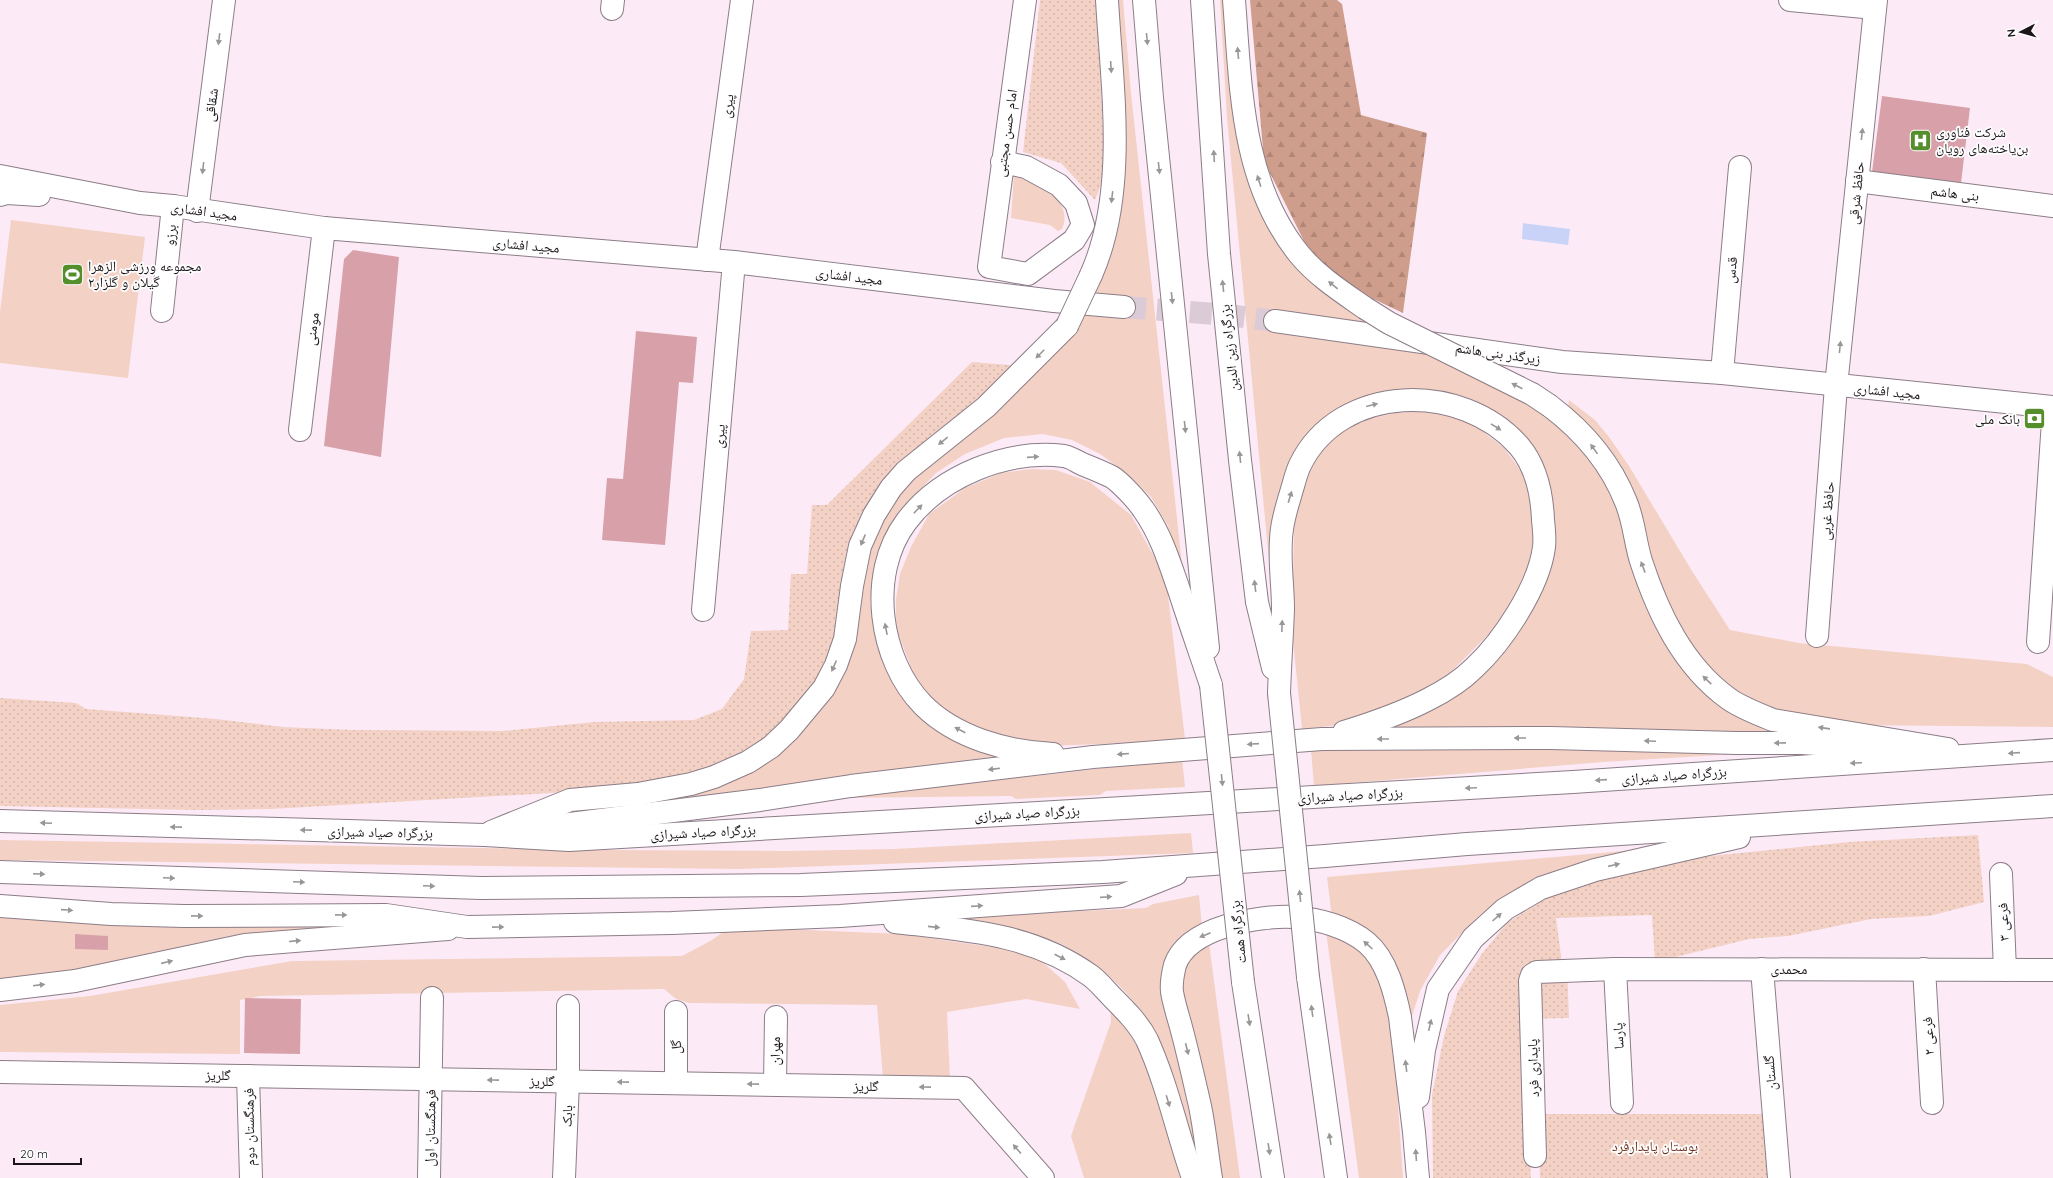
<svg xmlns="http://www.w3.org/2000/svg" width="2053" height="1178" viewBox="0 0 2053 1178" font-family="Quicksand,'Noto Naskh Arabic',sans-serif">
<defs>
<pattern id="forest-firs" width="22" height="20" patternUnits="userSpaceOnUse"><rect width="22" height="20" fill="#cf9d8b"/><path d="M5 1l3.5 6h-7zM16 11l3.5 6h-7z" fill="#b18677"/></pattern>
<pattern id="park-dots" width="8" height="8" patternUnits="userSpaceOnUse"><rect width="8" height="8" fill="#f4d1c5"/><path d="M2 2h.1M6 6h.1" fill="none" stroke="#d1b3a9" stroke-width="1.8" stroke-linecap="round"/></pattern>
</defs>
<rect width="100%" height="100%" fill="#fcebf7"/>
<g fill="#f4d1c5">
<polygon points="1113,0 1123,0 1131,93 1183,574 1168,526 1151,497 1126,473 1100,454 1072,440 1043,434 1004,438 965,454 936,473 913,497 898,517 876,568 870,603 879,642 900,691 1016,757 896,770 747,794 613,807 753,768 782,752 810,719 865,561 892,500 1095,288"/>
<polygon points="1220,0 1225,0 1282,246 1539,409 1582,445 1618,505 1686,665 1814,735 1376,729 1426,712 1537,591 1533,453 1419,391 1310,444 1273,603 1227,118"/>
<path d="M1014,174C1035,182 1075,199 1062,229L1058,231L1050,225L1011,218Z"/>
<polygon points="11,220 145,237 128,378 0,363 0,312"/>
<polygon points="1569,400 1595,420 1609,437 1629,466 1692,571 1730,630 1799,643 2027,664 2053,677 2053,727 1844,725 1766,708 1736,691 1706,663 1676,623 1661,587 1635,501 1568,406"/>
<polygon points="1420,411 1441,412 1474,425 1503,447 1523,473 1530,490 1534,538 1525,578 1500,623 1449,674 1427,689 1370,718 1331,726 1302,729 1292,631 1294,526 1303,469 1331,434 1372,418 1396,413"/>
<polygon points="1031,469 1056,470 1090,482 1131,515 1166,578 1185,739 1103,744 1043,746 1007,742 949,715 929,697 915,678 899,636 896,618 896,599 900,574 911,547 929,514 965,488 1001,473"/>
<polygon points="1535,747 1753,753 1603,762 1314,786 1311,750"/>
<polygon points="1182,758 1185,787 1106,791 1100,795 1016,799 1011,796 841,798 930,786 1055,774"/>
<polygon points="1191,833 1193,853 738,869 0,860 0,840 605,850 787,851 894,849"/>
<polygon points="1646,849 1505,897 1482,913 1440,955 1420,991 1411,1019 1395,981 1332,918 1327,877"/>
<path d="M1199,895L1202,927L1177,946L1178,1041L1202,1178C1179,1097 1170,1023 1099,968C1088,960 1074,950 1061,944C1020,928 975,924 931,918L1146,908L1153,904Z"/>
<polygon points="0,914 363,921 119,966 0,982"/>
<polygon points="784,929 902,934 1012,950 1038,958 1065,982 1080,1009 1026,999 947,1012 950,1081 883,1078 877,1005 689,1003 676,999 664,989 261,996 240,1000 240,1054 0,1052 0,1005 90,996 292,961 682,956 712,940 723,932"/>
<polygon points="1326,931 1353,943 1382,973 1397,1059 1398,1105 1403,1178 1359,1178"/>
<polygon points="1209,943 1240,1178 1217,1178 1180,1001 1183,968 1189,956"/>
<polygon points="1110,1005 1148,1057 1180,1178 1084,1178 1071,1136 1111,1022"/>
</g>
<polygon fill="url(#forest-firs)" points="1250,0 1337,0 1342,4 1361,115 1427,133 1403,313 1367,296 1312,257 1264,161"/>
<g fill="url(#park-dots)">
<polygon points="1040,0 1097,0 1105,175 1095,200 1061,163 1023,152"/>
<polygon points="972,362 1020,366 896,473 842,612 824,669 802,704 764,740 711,771 602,790 271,809 197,810 0,806 0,698 76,703 86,709 216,719 282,727 352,730 503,731 595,722 694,720 722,709 744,679 751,631 788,630 791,574 807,574 812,505 827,505"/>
<polygon points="1978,835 1984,902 1929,916 1871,919 1788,936 1749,939 1655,962 1652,915 1556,918 1562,963 1567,964 1569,1018 1521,1019 1521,1051 1531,1178 1433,1178 1432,1095 1444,1036 1458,991 1481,955 1507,923 1551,895 1589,878 1681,859 1849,842"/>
<polygon points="1538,1114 1771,1114 1773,1178 1540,1178"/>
</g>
<polygon fill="#c9d3f8" points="1523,223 1570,229 1568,245 1522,239"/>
<g fill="#d8a1aa">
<polygon points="1882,96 1970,108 1961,183 1872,172"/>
<polygon points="353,250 399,257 381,457 324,446 344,259"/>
<polygon points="636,331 697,337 693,383 679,382 665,545 602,540 607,478 623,479"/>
<polygon points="75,934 108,936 108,950 75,949"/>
<polygon points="245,998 301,999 300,1054 244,1053"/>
</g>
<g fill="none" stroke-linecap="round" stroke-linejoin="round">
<polyline stroke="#dacbd6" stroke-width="22" stroke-dasharray="22 11" stroke-linecap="butt" points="1124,307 1228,315 1275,321"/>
<defs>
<g id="minor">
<polyline points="1790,0 1875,8"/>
<polyline points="612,9 613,0"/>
<polyline points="1002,162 1026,167 1059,185 1076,203 1083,225 1074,240 1028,274 989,267 1025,0"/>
<polyline points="1857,181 2053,206"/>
<polyline points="197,211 224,0"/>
<polyline points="707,260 742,0"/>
<polyline points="162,311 173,206"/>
<polyline points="1722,373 1740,167"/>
<polyline points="300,430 324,228"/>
<polyline points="703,610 734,262"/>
<polyline points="1817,636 1836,386 1876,0"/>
<polyline points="2038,642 2053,421"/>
<polyline points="2001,874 2005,970"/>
<polyline points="1615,969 1622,1103"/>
<polyline points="1762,969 1779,1178"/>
<polyline points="1924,969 1932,1103"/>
<polyline points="676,1012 676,1083"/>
<polyline points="0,1072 964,1088 1043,1178"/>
<polyline points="248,1076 251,1178"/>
<polyline points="775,1084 776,1017"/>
<polyline points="1535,1156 1530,981 1532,975 1537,972 1615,969 2053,970"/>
<polyline points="429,1178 432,998"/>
<polyline points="564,1178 568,1081 568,1006"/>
</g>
<g id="secondary">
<polyline points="0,176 140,203 173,206 324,228 734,262 1054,301 1124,307"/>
<polyline points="0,195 7,193 39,195"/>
<polyline points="1275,321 1562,362 1722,373 2053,407"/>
<polyline points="0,990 75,981 245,945 448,929"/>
</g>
<g id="trunk">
<polyline points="1144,0 1152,98 1208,648"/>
<polyline points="1202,0 1219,254 1240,460 1257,602 1273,668"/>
<path d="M1234,0C1241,88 1241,182 1299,254C1317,276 1342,292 1365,308"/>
<path d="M1091,275C1128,192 1112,88 1107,0"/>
<path d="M1550,406C1583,431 1611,464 1626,502C1634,521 1635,542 1641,561C1658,613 1683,666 1729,699C1742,708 1758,714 1773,720L1948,749"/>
<path d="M1279,693C1280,665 1282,636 1283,609C1283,582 1278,555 1282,529C1284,514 1289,500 1293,486C1295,479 1297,471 1300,465C1340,383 1462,381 1519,446C1536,466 1542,495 1543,520C1544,529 1545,539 1544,547C1539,587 1503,641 1474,668C1461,681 1443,692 1427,700C1400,714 1373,723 1344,732"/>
<path d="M1053,754C1008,752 956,738 923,705C879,660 867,574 906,522C940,476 1007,449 1064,456C1070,457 1076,461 1082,464C1092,468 1102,472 1112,477C1120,482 1137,500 1143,509C1161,534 1170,564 1180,593C1190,624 1201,655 1211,685"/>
<polyline points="0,821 485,835 569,840 1573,782 2053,750"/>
<polyline points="538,828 760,800 851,786 1093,757 1322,739 1551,738 1736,743 1802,743 1894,749"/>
<polyline points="491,832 570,800 638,794 691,784 714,777 748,762 771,747 789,730 824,688 836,665 845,639 852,586 860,546 874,515 891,488 906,471 986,407 1067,326"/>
<polyline points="0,872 481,888 801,885 1103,872 1325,856 1467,844 2053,806"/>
<polyline points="0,906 111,914 184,916 386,915 467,927 672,923 840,916 1121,896 1176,874"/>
<path d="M895,922C965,930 1032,933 1091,976C1099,982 1106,991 1113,998C1125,1010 1139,1024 1147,1040C1167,1084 1177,1132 1193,1178"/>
<polyline points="1308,977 1336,1178"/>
<polyline points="1243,982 1273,1178"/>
<polyline points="1418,1097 1424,1050 1438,989 1473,938 1505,909 1541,888 1595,870 1739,837"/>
<path d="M1211,1178C1207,1154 1205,1130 1200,1106C1194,1080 1188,1053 1181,1027C1178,1016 1174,1004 1172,992C1171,983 1173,973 1175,965C1188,927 1259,915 1294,917C1319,919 1348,927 1367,943C1387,960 1395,993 1400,1017L1414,1132L1418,1178"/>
</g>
</defs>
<use href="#minor" stroke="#8b7d87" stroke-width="24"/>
<use href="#secondary" stroke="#8b7d87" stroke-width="24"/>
<use href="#trunk" stroke="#8b7d87" stroke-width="24"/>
<use href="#minor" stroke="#fff" stroke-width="22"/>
<use href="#secondary" stroke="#fff" stroke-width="22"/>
<use href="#trunk" stroke="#fff" stroke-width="22"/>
<defs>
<g id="trunk-bridge">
<polyline points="1365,308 1389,323 1532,394 1550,406"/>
<polyline points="1067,326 1091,275"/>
<polyline points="1211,685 1243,982"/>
<polyline points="1279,693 1308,977"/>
</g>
</defs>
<use href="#trunk-bridge" stroke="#8b7d87" stroke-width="24" stroke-linecap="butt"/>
<use href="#trunk-bridge" stroke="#fff" stroke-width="22"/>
</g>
<defs><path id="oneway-solid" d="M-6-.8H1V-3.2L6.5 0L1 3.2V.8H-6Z"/></defs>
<g fill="#999698">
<use href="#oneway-solid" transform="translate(219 39) rotate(97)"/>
<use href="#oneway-solid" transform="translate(1147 39) rotate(85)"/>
<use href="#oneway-solid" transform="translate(1238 53) rotate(-95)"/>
<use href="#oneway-solid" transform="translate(1111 67) rotate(86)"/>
<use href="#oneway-solid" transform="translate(1862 134) rotate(-84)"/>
<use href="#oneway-solid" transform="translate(1214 156) rotate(-93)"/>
<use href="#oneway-solid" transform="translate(203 168) rotate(97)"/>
<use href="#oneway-solid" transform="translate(1159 168) rotate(84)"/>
<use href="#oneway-solid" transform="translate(1259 181) rotate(-108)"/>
<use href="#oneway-solid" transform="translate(1112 197) rotate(97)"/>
<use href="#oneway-solid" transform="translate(1333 285) rotate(-141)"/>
<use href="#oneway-solid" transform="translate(1223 286) rotate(-96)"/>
<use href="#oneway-solid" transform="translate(1172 298) rotate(84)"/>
<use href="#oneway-solid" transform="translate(1840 347) rotate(-84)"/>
<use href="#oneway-solid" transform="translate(1040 354) rotate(135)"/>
<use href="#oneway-solid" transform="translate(1517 386) rotate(-153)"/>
<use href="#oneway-solid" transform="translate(1372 405) rotate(-14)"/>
<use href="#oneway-solid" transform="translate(1185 427) rotate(84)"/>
<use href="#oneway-solid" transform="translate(1496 427) rotate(32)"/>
<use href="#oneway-solid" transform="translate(943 441) rotate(141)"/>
<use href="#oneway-solid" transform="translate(1594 449) rotate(-126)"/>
<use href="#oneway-solid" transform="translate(1033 457) rotate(-4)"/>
<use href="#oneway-solid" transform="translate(1240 457) rotate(-96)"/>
<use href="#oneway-solid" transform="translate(1290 497) rotate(-73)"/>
<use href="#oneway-solid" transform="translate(918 509) rotate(-46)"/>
<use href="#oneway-solid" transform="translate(863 540) rotate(113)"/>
<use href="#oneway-solid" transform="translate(1643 567) rotate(-110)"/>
<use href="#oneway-solid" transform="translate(1255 586) rotate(-97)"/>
<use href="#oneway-solid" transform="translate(1282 626) rotate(-88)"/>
<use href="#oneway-solid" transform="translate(886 629) rotate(-101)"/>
<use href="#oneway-solid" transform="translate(834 666) rotate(114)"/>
<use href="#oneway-solid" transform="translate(1707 680) rotate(-136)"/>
<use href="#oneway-solid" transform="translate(1824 728) rotate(-172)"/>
<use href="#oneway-solid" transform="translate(960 730) rotate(-153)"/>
<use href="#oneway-solid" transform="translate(1520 738) rotate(180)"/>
<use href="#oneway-solid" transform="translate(1383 739) rotate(180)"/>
<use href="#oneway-solid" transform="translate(1650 741) rotate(-178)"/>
<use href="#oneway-solid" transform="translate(1780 743) rotate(179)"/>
<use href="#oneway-solid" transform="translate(1253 744) rotate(176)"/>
<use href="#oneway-solid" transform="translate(2014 753) rotate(176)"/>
<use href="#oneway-solid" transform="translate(1123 754) rotate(175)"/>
<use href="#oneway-solid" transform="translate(1856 763) rotate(177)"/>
<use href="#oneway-solid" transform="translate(994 769) rotate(173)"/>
<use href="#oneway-solid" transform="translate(1222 780) rotate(84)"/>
<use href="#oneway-solid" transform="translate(1601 780) rotate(176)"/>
<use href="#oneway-solid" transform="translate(1471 788) rotate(177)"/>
<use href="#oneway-solid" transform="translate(46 823) rotate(-178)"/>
<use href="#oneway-solid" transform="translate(176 827) rotate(-179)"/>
<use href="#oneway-solid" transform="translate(306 830) rotate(-179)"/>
<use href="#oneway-solid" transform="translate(1614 865) rotate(-13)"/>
<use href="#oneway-solid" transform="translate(39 874) rotate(2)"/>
<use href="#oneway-solid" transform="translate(169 878) rotate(2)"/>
<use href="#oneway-solid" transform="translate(299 882) rotate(2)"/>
<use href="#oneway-solid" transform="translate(429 886) rotate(2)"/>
<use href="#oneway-solid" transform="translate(1300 896) rotate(-96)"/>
<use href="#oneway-solid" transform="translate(1106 897) rotate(-4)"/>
<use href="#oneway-solid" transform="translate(977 906) rotate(-4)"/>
<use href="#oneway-solid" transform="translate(67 910) rotate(4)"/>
<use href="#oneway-solid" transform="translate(341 915) rotate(1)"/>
<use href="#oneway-solid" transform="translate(197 916) rotate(1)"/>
<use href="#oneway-solid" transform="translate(1497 917) rotate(-42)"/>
<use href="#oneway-solid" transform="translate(498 927) rotate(-1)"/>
<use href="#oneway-solid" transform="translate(934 927) rotate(6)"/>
<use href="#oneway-solid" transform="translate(1205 935) rotate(157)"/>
<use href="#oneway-solid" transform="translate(295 941) rotate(-5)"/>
<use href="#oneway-solid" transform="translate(1368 945) rotate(-138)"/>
<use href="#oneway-solid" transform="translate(1060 957) rotate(27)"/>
<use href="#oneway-solid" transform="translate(167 962) rotate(-13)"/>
<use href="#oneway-solid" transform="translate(39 985) rotate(-7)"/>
<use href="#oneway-solid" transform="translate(1312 1011) rotate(-98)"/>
<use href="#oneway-solid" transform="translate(1249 1020) rotate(81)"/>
<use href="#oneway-solid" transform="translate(1430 1025) rotate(-77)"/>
<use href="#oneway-solid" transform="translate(1187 1049) rotate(76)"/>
<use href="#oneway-solid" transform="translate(1406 1066) rotate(-97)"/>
<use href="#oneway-solid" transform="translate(493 1080) rotate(-179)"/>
<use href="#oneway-solid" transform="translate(623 1082) rotate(-179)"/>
<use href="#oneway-solid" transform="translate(753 1084) rotate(-179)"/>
<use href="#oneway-solid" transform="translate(925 1087) rotate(-179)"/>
<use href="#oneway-solid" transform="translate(1168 1101) rotate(73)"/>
<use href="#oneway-solid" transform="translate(1330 1139) rotate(-99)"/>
<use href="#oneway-solid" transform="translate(1017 1149) rotate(-131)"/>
<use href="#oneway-solid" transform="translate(1269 1149) rotate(81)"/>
<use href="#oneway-solid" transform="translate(1416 1155) rotate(-94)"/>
</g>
<defs>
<symbol id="hospital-square" viewBox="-11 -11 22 22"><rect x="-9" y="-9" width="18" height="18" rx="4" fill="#558f2c" stroke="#fefefe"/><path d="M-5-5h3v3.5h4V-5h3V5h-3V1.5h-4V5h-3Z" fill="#fff"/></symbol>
<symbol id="stadium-square" viewBox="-11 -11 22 22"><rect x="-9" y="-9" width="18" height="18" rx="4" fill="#558f2c" stroke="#fefefe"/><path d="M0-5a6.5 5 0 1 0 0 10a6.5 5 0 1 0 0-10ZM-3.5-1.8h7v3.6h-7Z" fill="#fff"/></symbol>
<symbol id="bank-square" viewBox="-11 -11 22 22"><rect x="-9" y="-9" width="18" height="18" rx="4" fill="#558f2c" stroke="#fefefe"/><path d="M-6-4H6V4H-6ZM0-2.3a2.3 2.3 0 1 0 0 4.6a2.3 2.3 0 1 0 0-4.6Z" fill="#fff"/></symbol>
</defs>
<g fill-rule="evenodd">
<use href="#hospital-square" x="1908" y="128" width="25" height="25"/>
<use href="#stadium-square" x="60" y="262" width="25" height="25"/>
<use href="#bank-square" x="2022" y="406" width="25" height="25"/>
</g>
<g text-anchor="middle" stroke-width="3.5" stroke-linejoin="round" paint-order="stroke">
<g font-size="14" fill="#1c161a" stroke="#fefefe">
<text transform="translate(211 105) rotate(-83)" y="5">شقاقی</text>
<text transform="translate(727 106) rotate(-82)" y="5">پیری</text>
<text transform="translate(1006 133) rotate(-82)" y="5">امام حسن مجتبی</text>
<text transform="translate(1856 193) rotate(-84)" y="5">حافظ شرقی</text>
<text transform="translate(1955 193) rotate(7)" y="5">بنی هاشم</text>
<text transform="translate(204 211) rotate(8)" y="5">مجید افشاری</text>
<text transform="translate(170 235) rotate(-84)" y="5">برزو</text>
<text transform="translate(526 245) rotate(5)" y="5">مجید افشاری</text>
<text transform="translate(1731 270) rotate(-85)" y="5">قدس</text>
<text transform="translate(849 276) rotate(7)" y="5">مجید افشاری</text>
<text transform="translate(312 329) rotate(-83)" y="5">مومنی</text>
<text transform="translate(1229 348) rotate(-96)" y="5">بزرگراه زین الدین</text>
<text transform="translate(1498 353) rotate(8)" y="5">زیرگذر بنی هاشم</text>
<text transform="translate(1887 391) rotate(6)" y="5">مجید افشاری</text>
<text transform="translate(719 436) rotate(-85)" y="5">پیری</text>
<text transform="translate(1827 511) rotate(-86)" y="5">حافظ غربی</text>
<text transform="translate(1674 775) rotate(-4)" y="5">بزرگراه صیاد شیرازی</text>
<text transform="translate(1350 795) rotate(-3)" y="5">بزرگراه صیاد شیرازی</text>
<text transform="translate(1027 813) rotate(-3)" y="5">بزرگراه صیاد شیرازی</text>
<text transform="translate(380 832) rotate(1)" y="5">بزرگراه صیاد شیرازی</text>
<text transform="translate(703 832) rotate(-3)" y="5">بزرگراه صیاد شیرازی</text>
<text transform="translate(2003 922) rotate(-92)" y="5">فرعی ۳</text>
<text transform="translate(1238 932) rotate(-96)" y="5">بزرگراه همت</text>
<text x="1789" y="974">محمدی</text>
<text transform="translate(1618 1036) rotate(-93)" y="5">پارسا</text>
<text transform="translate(1928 1036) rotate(-93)" y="5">فرعی ۲</text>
<text transform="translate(676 1047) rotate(-90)" y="5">گل</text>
<text transform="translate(775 1051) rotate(-90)" y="5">مهران</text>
<text transform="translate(1533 1068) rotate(-92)" y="5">پایداری فرد</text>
<text transform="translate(1770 1073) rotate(-95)" y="5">گلستان</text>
<text transform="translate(218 1075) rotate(1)" y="5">گلریز</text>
<text transform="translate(542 1081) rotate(1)" y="5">گلریز</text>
<text transform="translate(866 1086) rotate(1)" y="5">گلریز</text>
<text transform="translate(567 1116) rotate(-88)" y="5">بابک</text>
<text transform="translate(249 1127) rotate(-91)" y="5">فرهنگستان دوم</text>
<text transform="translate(430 1128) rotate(-89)" y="5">فرهنگستان اول</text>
</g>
<g font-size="14" fill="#1c161a" stroke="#fefefe" text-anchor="start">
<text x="1936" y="137">شرکت فناوری<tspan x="1936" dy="16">بن‌یاخته‌های رویان</tspan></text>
<text x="88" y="271">مجموعه ورزشی الزهرا<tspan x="88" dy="16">گیلان و گلزار۲</tspan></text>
<text x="2020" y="424" text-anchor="end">بانک ملی</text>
</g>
<g font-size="14" fill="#70311b" stroke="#fefefe">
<text x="1655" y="1151">بوستان پایدارفرد</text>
</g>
</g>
<g transform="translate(2021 32) rotate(264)" stroke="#fefefe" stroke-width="3" paint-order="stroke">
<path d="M0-3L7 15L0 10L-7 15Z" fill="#1c161a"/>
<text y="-6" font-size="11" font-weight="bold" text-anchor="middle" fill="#1c161a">N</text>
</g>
<path d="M14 1158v6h67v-6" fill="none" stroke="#1c161a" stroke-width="2"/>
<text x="20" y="1158" font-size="12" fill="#1c161a" stroke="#fefefe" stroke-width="3" paint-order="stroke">20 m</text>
</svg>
